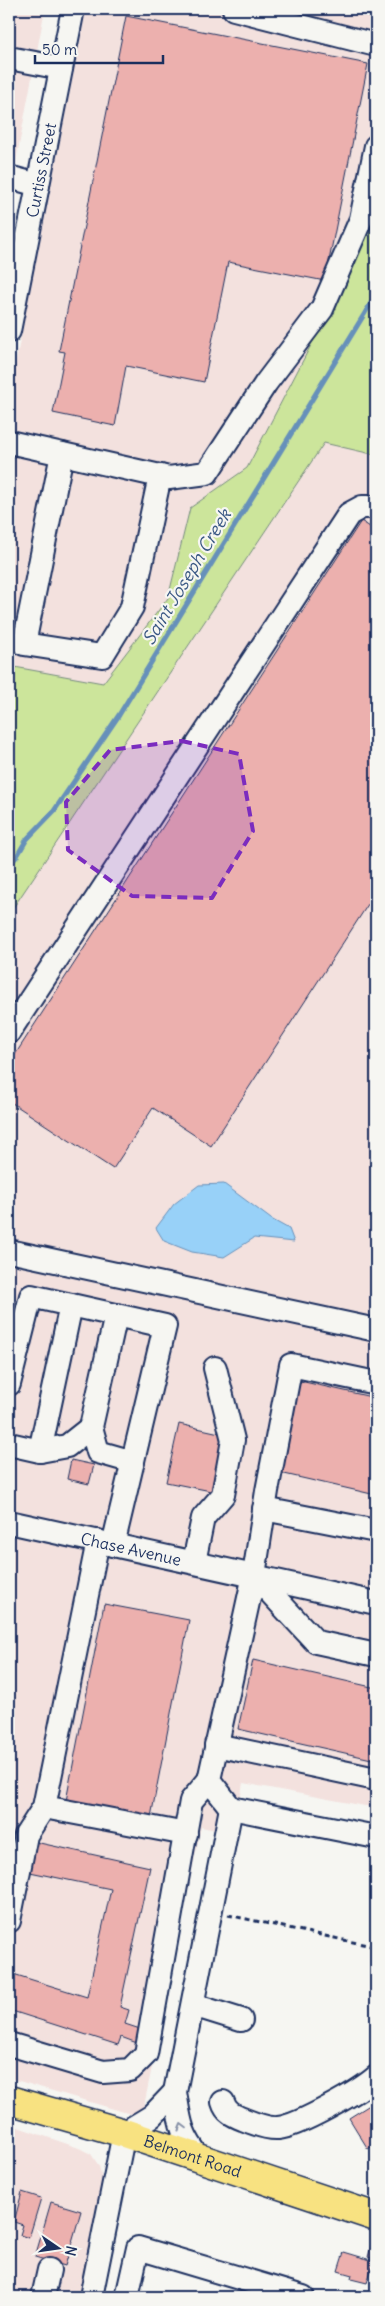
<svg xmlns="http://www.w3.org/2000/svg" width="385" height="2306" viewBox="0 0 385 2306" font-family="Delius,sans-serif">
<rect width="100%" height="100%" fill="#f6f6f2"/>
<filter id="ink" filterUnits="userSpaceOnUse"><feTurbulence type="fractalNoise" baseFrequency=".02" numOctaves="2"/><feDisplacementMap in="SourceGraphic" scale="10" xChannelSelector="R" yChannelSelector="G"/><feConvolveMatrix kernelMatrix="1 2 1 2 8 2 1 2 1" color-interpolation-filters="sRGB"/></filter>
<g filter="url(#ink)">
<g fill="#f3e1de">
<polygon points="9,9 45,9 9,198"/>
<polygon points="86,9 376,9 376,212 325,318 247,468 190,508 168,598 103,683 9,666 9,396"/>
<polygon points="324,443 376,455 376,1808 243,1783 240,1800 216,1830 201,1827 144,2106 140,2112 134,2115 9,2078 9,914"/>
<polygon points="9,2124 79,2148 91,2154 99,2166 102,2178 99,2202 79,2297 9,2297"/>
</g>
<polygon fill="#cce59b" stroke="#748a7c" points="376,212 376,455 324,443 9,914 9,666 103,683 168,598 190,508 247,468 325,318"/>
<polygon fill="#98d1f8" stroke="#6690ba" points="224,1184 271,1219 289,1229 294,1242 254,1238 224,1257 192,1252 164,1241 156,1228 174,1204 199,1185"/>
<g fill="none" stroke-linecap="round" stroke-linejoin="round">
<polyline stroke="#6690ba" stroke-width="5" points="9,865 17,856 27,839 54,811 119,715 376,295"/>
</g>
<g fill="#ecb0ae" stroke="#1b2f5e">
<polygon points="126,16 368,64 325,281 228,262 204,382 126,366 115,426 53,413 65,352 59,351"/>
<polygon points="361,521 376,531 376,892 211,1146 153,1108 113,1169 9,1101 9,1064"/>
<polygon points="300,1381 376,1398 376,1495 280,1473"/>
<polygon points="179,1424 224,1434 211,1491 166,1482"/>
<polygon points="71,1460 94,1465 89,1484 67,1479"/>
<polygon points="104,1604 189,1620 151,1817 66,1801"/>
<polygon points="253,1660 376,1688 376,1760 238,1729"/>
<polygon points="35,1842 150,1867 120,2007 129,2010 125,2024 149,2032 145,2046 121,2037 118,2045 9,2010 10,1973 87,1997 111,1889 30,1872"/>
<polygon points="376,2101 376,2144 368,2149 349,2118"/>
<polygon points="22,2192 41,2198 29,2238 20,2235 23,2225 14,2222"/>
<polygon points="51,2202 81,2211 65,2266 35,2257"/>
<polygon points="372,2243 376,2244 376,2260 368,2257"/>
<polygon points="344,2252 374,2261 367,2283 351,2279 352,2275 338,2271"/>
</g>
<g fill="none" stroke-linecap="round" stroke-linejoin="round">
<defs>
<g id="minor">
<polyline points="234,9 376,45"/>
<polyline points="9,58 61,68"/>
<polyline points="9,177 38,185"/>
<path id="s1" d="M9,331L73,9"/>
<polyline points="9,442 169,478 207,473 266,383 322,309 361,219 376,146"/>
<polyline points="62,454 24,644 102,656 132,607 160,476"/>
<polyline points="9,1032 349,514 362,507 376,507"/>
<polyline points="9,1251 376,1330"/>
<polyline points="116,1315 91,1427 98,1452 133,1462"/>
<polyline points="376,1383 291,1365 267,1491 254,1575 209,1780 231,1808 376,1837"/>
<polyline points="9,1384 31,1296 165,1326 113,1545"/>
<polyline points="9,1444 40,1451 71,1305"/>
<polyline points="40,1451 67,1446 91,1427"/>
<polyline points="264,1509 376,1531"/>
<path id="s2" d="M9,1522L376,1603"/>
<polyline points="194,1562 203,1518 223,1495 233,1440 215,1368"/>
<polyline points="254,1575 316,1642 376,1655"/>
<polyline points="216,1745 376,1779"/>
<polyline points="44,1807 186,1834"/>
<polyline points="9,1921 26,1835 44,1807 98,1541"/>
<polyline points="193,2005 241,2020"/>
<polyline points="9,2044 103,2072 130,2070 146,2054 191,1801 209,1780"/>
<path d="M223,2102C226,2113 235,2116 245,2120C255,2124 268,2129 278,2128C299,2126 360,2091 376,2077"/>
<path d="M200,2158C180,2134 180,2121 175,2092L231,1808"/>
<polyline points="43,2297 49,2270"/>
<polyline points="91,2297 124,2133 152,2116 175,2092"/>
<polyline points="127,2297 138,2248 303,2297"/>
</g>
<g id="major">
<path id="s3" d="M9,2100L124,2133L376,2217"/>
</g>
</defs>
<use href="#minor" stroke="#1b2f5e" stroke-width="26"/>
<use href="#major" stroke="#1b2f5e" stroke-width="31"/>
<g stroke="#1b2f5e" stroke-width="3" stroke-dasharray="5 4" stroke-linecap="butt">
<polyline points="228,1915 376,1947"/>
<polyline points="375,2297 376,2295"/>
</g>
<use href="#minor" stroke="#f6f6f2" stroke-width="22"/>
<use href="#major" stroke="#f8e281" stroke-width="28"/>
</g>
<defs><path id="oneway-chevron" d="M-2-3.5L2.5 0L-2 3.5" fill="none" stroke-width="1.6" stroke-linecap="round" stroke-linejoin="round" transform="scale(1.25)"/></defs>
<use stroke="#8892a8" href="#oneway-chevron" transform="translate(182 2127) rotate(-105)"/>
</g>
<path fill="#7b2cbf" fill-opacity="0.2" stroke="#7b2cbf" stroke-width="4" stroke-dasharray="10 6" stroke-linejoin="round" d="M182,741L239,754L253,831L212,898L132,896L68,850L66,802L110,750Z"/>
<g text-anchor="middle" stroke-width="4.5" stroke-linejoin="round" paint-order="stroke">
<g font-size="16" fill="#1b2f5e" stroke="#f6f6f2">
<text dy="6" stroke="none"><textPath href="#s1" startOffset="164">Curtiss Street</textPath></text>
<text dy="6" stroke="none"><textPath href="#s2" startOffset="125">Chase Avenue</textPath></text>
<text dy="6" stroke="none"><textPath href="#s3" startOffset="192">Belmont Road</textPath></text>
</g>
<g font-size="18" font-style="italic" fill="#3a5884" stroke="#f6f6f2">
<text transform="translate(187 577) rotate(-59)" y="6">Saint Joseph Creek</text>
</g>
</g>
<rect width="385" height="2306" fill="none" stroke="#f6f6f2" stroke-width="30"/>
<rect x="15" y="15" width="355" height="2276" fill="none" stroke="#1b2f5e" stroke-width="2" filter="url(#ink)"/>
<g transform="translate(58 2248) rotate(103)" stroke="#f6f6f2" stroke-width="4" paint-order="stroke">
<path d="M0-4L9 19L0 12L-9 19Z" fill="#1b2f5e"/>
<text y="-8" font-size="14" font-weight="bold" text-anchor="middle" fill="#1b2f5e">N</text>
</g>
<path d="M35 55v8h128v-8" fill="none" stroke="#1b2f5e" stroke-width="2.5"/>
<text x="42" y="55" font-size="15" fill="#1b2f5e" stroke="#f6f6f2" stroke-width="4" paint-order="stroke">50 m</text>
</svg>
